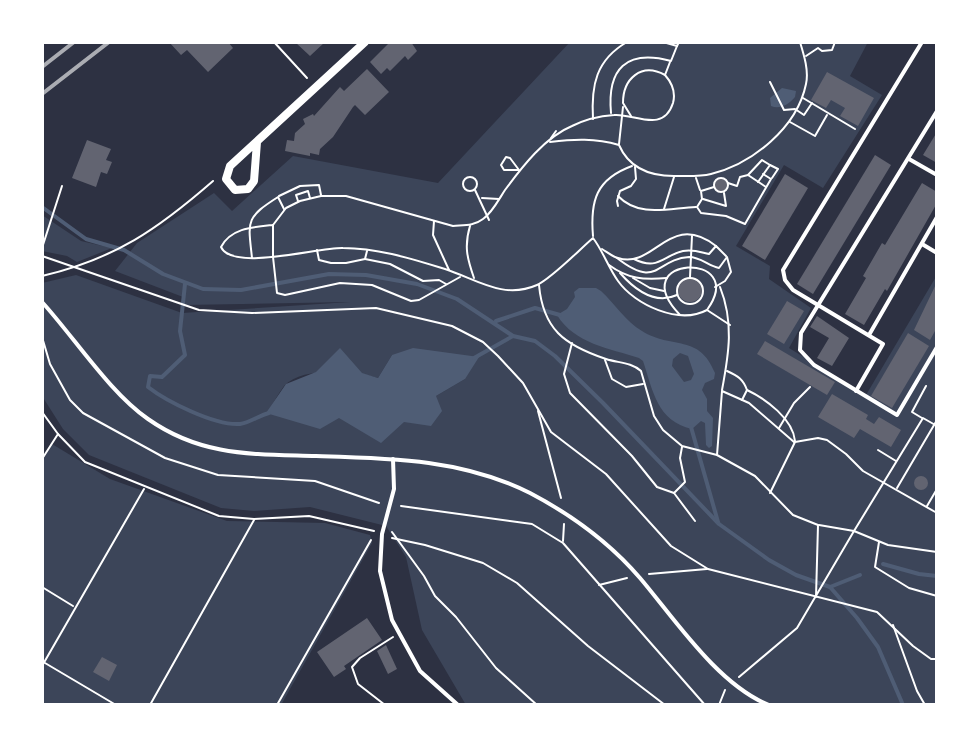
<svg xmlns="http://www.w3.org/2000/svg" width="979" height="747" viewBox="0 0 979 747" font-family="'Alegreya Sans',sans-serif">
<rect width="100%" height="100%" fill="#2d3142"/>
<g fill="#3c4559" fill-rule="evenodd">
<path d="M570,42H868L850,76L882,95L823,188L784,165L736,246L770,266L769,279L811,308L789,348L866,395L937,275V705H466L422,630L406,557L386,526L310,507L254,511L221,508L89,455L63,429L42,396V283L76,275L182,313L350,302L184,305L183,297L115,271L137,243L214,193L232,211L293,156L438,183ZM392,355L465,379L436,396L404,422L267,413C272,405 278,394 284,386C303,366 354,371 378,378Z"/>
<polygon points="42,215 81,241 112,248 77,262 67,256 42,251"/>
<polygon points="52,444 110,479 227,521 325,523 370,535 372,543 281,705 42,705 42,462"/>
</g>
<g fill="#4f5d75" fill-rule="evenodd">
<path d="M782,88L796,91L795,97C789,104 780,110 771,106L770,98Z"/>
<path d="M579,288H596L601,291C615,304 626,322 642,331C672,350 699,333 715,373L714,379L705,383L702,390L707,399V411L713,418L712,446L709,448L706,445L705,423L701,421L692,429C657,421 653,391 643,361L639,358C609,348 575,344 557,315L567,309L575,297L574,292ZM680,353L688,356L694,374L691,380L684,382L672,366L673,359Z"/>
<polygon points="340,348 362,373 378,378 392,355 413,348 479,357 465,379 436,396 442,411 431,426 404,422 381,443 339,418 320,429 266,413 286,384 316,372"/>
</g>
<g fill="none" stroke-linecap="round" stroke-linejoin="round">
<g stroke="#4f5d75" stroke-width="4">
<polyline points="42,207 86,239 124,250 163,274 203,289 241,290 329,274 366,275 417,284 457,299 513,336 535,341 555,356 603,403 719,524 769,560 796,575 830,587 857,618 878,647 903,705"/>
<path d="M185,284L180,331L185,355L162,377L150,376L148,387C166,401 215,426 240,424C249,423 260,415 269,413"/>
<polyline points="496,321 535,308 560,315"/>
<polyline points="474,358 513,336"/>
<polyline points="691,427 718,522"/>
<polyline points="883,564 919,574 937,576"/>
<polyline points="830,587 860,575"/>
</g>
</g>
<g fill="#626471">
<polygon points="169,42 228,42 233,48 208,72 187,50 181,55"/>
<polygon points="295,42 325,42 310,56"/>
<polygon points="390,42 411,42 417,51 408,60 405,56 390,71 387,68 381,74 370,62"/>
<polygon points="367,69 389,92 365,115 355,105 353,107 333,137 320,149 319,155 310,153 310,156 285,151 287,140 294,141 295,133 305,124 303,119 313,114 314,116 340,87 344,91"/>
<polygon points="827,72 874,98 858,126 840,116 845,108 831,100 826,108 811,100"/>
<polygon points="937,132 937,163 923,155"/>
<polygon points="87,140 111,149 106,160 112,162 107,174 101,172 96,187 72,178"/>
<polygon points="875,155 891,165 813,294 797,284"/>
<polygon points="785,174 808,188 765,260 742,246"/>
<circle cx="721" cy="185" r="6"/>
<polygon points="922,183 937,192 937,203 887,291 885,289 864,325 845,314 866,278 863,276 882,243 885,245"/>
<circle cx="690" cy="290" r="12"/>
<polygon points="937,282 937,332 935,331 930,340 914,330"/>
<polygon points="787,301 804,311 784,344 767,334"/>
<polygon points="817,316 849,338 832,366 817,358 829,338 810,327"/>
<polygon points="908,333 929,346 892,408 871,396"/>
<polygon points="765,341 835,382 827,395 757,354"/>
<polygon points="832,394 868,415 866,419 874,424 879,417 901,430 891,447 860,429 854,438 818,417"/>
<circle cx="921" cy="483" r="7"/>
<polygon points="367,618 382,640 344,666 346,669 334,677 317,652"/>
<polygon points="386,645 397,669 388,674 377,651"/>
<polygon points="102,657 117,665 109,681 93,672"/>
</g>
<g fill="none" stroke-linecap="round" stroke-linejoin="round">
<g stroke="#fff" stroke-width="2">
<polyline points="274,42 307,78"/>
<polyline points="663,42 677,46 679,42"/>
<polyline points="806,56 818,48 822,51 832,50 835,42"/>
<polyline points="770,82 784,110 795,109 804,115 812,103"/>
<polyline points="803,98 855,129"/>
<path d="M611,113C607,69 626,49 671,61L677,46"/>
<path d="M631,116L623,103C623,79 641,62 665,75L670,62"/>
<path d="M593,119C591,85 596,60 627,42"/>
<polyline points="790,122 815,136 827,115"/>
<polyline points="551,138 556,131"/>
<path d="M550,142C574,139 595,138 619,145C629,168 650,176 674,176C687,176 699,177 711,174C752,164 797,128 806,84C809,71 804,55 800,42"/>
<polyline points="619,144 623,107"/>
<polygon points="506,157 510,158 519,170 504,170 501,165"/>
<polyline points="748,175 766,187"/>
<circle cx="470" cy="184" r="7"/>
<circle cx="721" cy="185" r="7"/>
<polyline points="696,178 700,190"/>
<polyline points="758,182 770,165 778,169 772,178"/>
<polyline points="728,183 737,186 740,177 748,175 762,160 770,165"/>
<polyline points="714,187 701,191 702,199 697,207 701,213 726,216 745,224 771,179 763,174"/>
<polyline points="475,190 489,220"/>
<polyline points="279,196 300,186 319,185 321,195"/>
<path d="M618,196C639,218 669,208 696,207"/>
<polyline points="482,198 499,199"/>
<polyline points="703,199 726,206 724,193"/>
<polyline points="298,201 296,195 308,191 310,198"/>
<polyline points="618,206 617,201 620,191 631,186 636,179 635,167"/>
<polyline points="664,209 674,177"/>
<polyline points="434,221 433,235 449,270"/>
<path d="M273,225C253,227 231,228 221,247C232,272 319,247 343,248C378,248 412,259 445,269C476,279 503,300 537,285C552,278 579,250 593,238C603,251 608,267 618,281C635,305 679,325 707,310L730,325"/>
<path d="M470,226C464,246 467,258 474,278"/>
<path d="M593,236C590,201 596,179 632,166"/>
<polyline points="42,248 62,186"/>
<path d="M602,249C607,252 613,257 618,258C654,270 669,210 716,246"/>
<polyline points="317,250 319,260 331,263 346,263 365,259 367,251"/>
<polyline points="42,256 199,310 252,313 376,308 452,326 483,342 498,356 523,383 551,432 606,474 671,546 708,569 877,612 913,646 931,659 937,659"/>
<path d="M252,258C248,221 245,218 278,197L284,209"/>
<path d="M617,258C658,290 656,259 689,257C701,257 708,266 719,268L727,257L731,272L725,281L715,287"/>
<polyline points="365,259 390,264 423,281 439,280 446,284"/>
<path d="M634,259C658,271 662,256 683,251C693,249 700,252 709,254L716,246L726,256"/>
<path d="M609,265C628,279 643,280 667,278"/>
<path d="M620,273C635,290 655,305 677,295"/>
<path d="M42,276C115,259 158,229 213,181"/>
<path d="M460,277L419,300L411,301L372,285L340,283L285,295L277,293L273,257V225L286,208L300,201L321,196H346L453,226C464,225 474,226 483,219C492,213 499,199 505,190C522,167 545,137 572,126C584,120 600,116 614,115C634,113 663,134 673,103C676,92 672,83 665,75"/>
<polyline points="690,277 692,236"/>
<circle cx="690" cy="291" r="13"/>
<polyline points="633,278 650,288 664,291"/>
<path d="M539,285C543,329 564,345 606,359C618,363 631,362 641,371L654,416L663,430L682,446L717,455L755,476L793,515L818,525L816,597"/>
<path d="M720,287C734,322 729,353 722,390"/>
<path d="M680,315C622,255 750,250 707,310"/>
<polyline points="42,337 50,364 70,400 83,413 165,458 218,475 315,481 379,503"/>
<polyline points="572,343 564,374 570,393 632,456 657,487 674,493"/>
<polyline points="605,360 612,379 626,387 643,384"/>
<path d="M727,371C738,376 743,379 747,390L742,400"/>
<path d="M747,390C766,399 793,419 795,441"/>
<polyline points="538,411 561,498"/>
<polyline points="42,412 58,434 85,462 219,516 254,519 309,516 374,531"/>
<polyline points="922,418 912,412 926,386"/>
<polyline points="779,428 794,403 810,387"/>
<polyline points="682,447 680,458 685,482 674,493 695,521"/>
<polyline points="878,450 896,461"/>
<polyline points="717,455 722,391 749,403 794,442"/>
<polyline points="42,459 58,434"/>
<polyline points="897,488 937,420"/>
<polyline points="770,493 795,442 818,438 827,440 846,454 863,471 937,513"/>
<polyline points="401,506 532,524 563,543 705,705"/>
<polyline points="927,506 937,489"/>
<polyline points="819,525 854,531 923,418 937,426"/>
<polyline points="392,532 424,576 435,596 456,617 496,668 537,705"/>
<polyline points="392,538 425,545 483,563 517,583 588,646 665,705"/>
<polyline points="563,541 564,524"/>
<polyline points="879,542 875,567 909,588 937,596"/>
<polyline points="649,574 707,569"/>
<polyline points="599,585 627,578"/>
<polyline points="42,587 73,606"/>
<polyline points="893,625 917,691 925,705"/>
<polyline points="45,663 116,705"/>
<polyline points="42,666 144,489"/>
<polyline points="739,677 797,628 854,531 888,545 937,552"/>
<polyline points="150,705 254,520"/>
<polyline points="277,705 371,540"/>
<polyline points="385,705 358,684 352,667 360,658 393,637"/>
<polyline points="719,705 725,690"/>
</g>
<g stroke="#fff" stroke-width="4">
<polyline points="937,111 801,333 800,350 814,365 897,415 937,347"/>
<polyline points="909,159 937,175"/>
<polyline points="922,244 937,253"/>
<path d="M42,302C74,337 110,393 148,419C202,457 254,454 316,456C390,458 463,459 530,493C572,515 609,542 640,578C674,618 718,685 769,705"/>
<polyline points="869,335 937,217"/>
<polyline points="856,391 883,344 793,290 785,280 783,270 922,42"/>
<polyline points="393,459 394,489 382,534 380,571 392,620 420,671 458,705"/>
</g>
<polyline stroke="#fff" stroke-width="8" points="257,142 254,181 248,189 235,190 226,179 230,166 365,42"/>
<g stroke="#abadb3" stroke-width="4">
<polyline points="42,67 74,42"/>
<polyline points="42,94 109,42"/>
</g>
</g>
<rect width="979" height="747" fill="none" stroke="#ffffff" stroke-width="88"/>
</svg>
